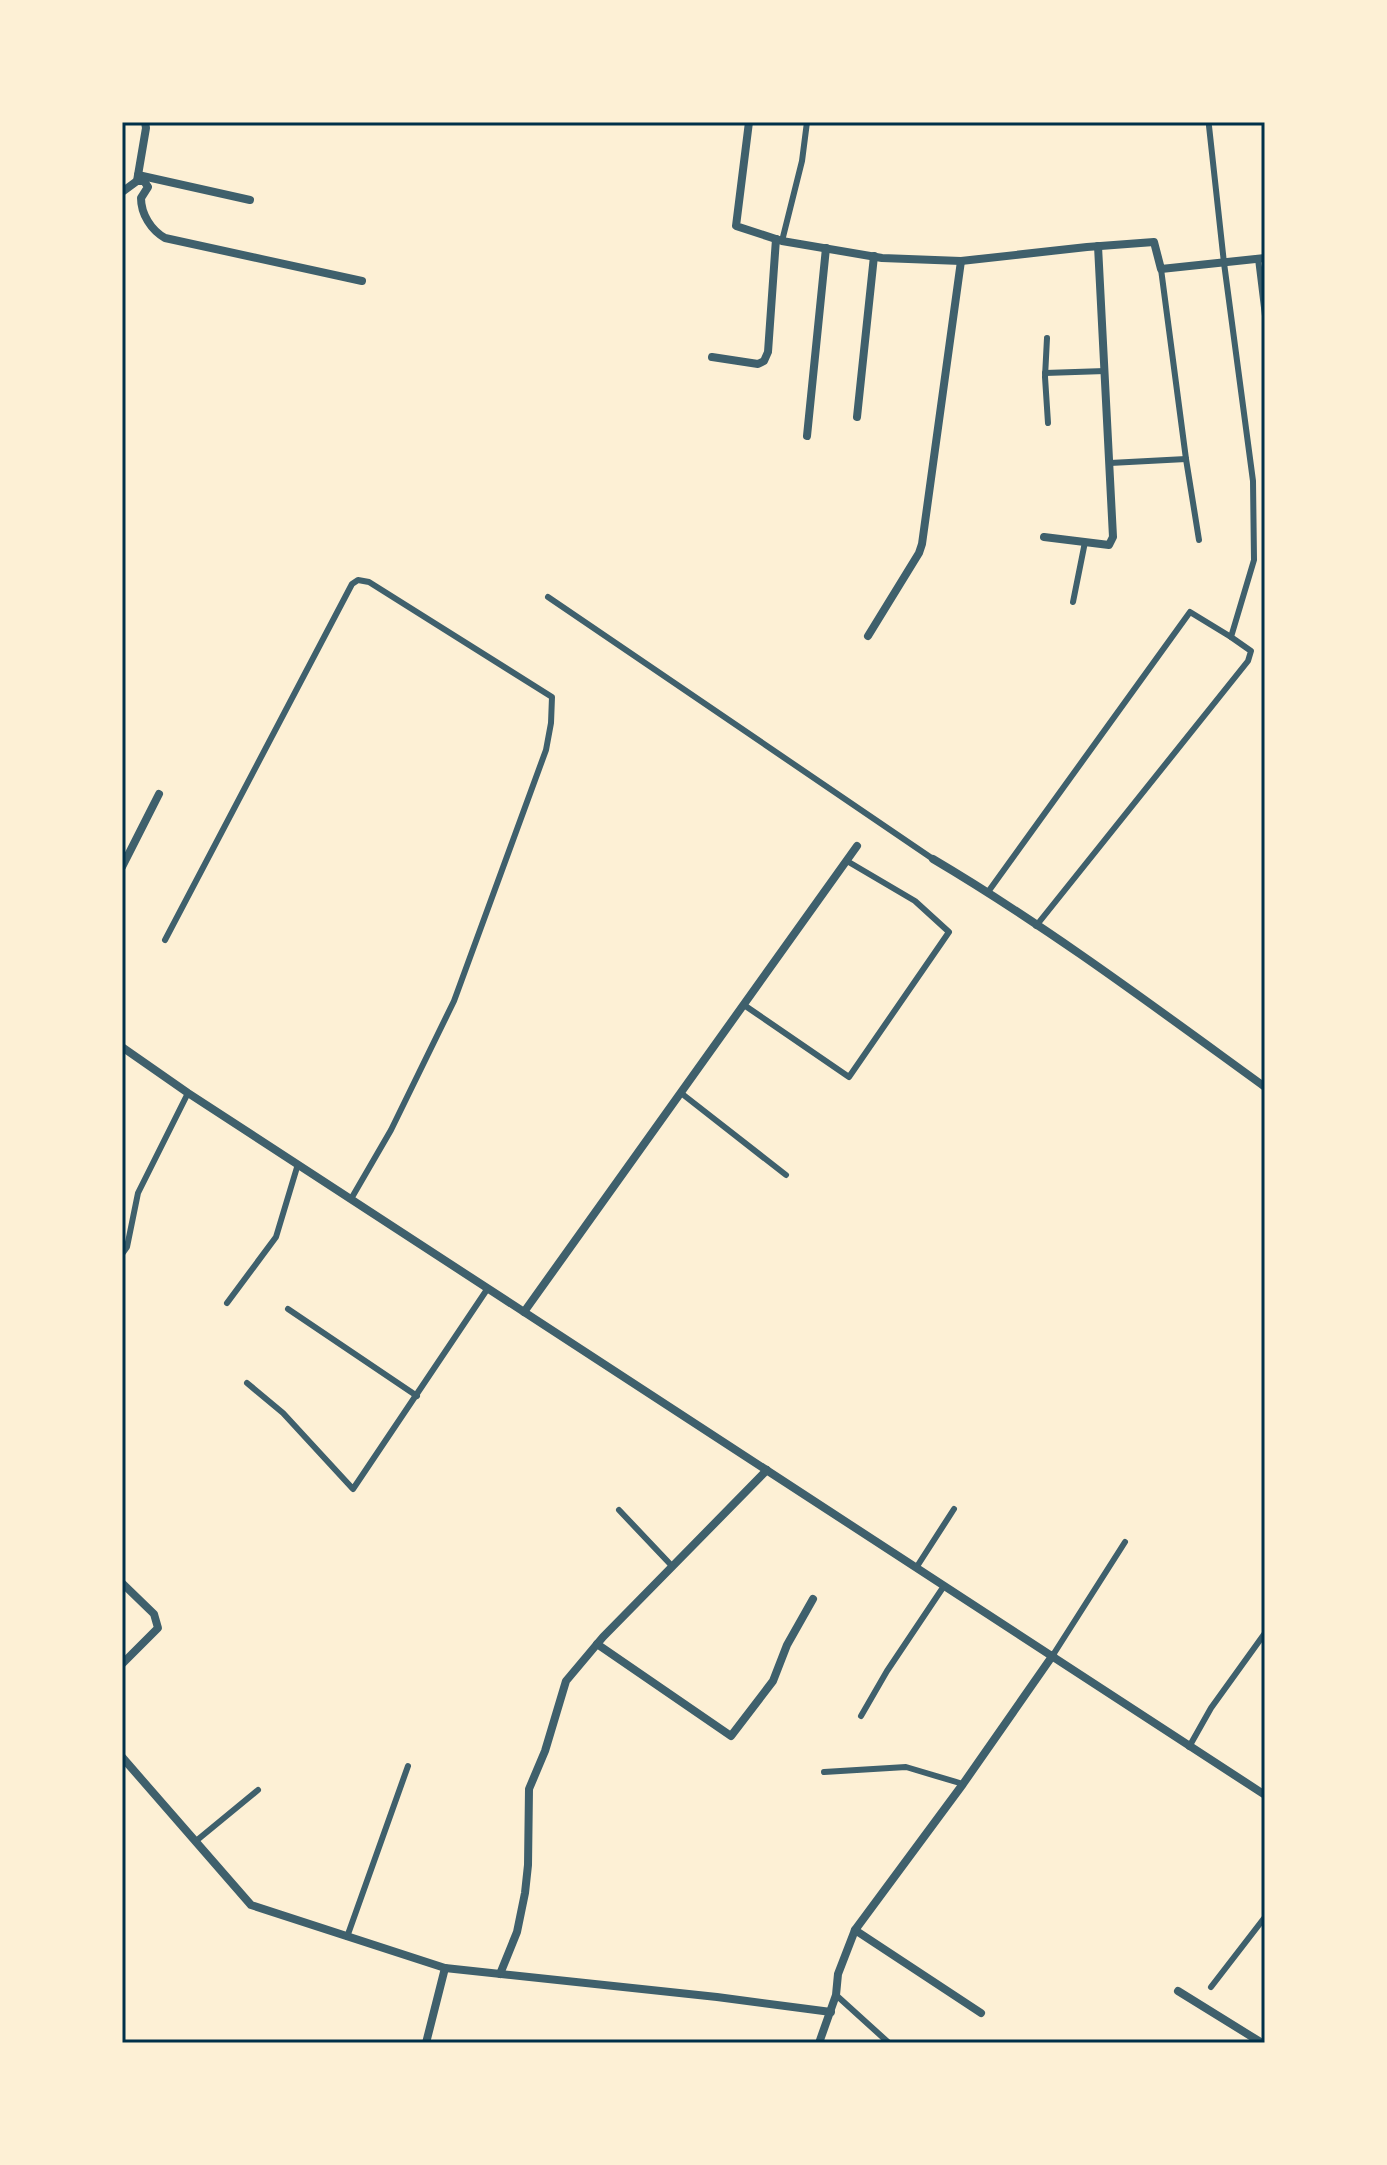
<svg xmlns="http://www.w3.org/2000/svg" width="1387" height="2165" viewBox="0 0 1387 2165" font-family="Commissioner,sans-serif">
<rect width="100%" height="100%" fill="#fdf0d5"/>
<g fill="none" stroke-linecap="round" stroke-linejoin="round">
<g stroke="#3f606c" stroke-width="6">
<polyline points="782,241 802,161 807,122"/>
<polyline points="1258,259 1265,316"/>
<polyline points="1161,269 1186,459 1199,540"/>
<polyline points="1047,338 1045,377 1048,423"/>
<polyline points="1045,373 1105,371"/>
<polyline points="1110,463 1186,459"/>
<polyline points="548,597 933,859"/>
<polyline points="1073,602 1085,542"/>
<polyline points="988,892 1190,612 1231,637"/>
<polyline points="1036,926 1248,661 1251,651 1231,637 1254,560 1253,481 1224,263 1209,126"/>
<polyline points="165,940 352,584 358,580 369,582 552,697 551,723 546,750 454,1001 391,1130 351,1199"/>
<polyline points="744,1005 849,1077 949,932 915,901 847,861"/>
<polyline points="681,1093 786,1175"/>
<polyline points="122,1254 127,1247 138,1193 188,1093"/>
<polyline points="227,1303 276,1237 298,1164"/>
<polyline points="288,1309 417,1396"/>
<polyline points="247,1383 283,1413 353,1489 488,1288"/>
<polyline points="619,1510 672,1566"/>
<polyline points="916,1568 954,1509"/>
<polyline points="1053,1655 1125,1542"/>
<polyline points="861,1716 887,1671 944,1586"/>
<polyline points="1189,1747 1211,1708 1265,1633"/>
<polyline points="824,1772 906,1767 963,1784"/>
<polyline points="196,1841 258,1790"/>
<polyline points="347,1937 408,1766"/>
<polyline points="1211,1987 1265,1917"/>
<polyline points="836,1995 889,2043"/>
</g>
<g stroke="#3f606c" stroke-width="8">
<polyline points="749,122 736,226 782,241 882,258 961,261 1087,247 1154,242 1161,269 1265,258"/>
<polyline points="138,175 250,200"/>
<path d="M137,181H144L148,187L141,198C141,214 151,230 165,238L362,281"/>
<polyline points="122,192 137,181 146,128 145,122"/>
<polyline points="712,357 758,364 764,361 768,352 776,239"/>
<polyline points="857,417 874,256"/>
<polyline points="807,436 826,248"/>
<polyline points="1044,537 1109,545 1113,537 1098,246"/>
<polyline points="868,636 919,553 922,544 961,261"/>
<path d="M933,859C1048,927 1156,1008 1265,1087"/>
<polyline points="122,867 159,794"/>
<polyline points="122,1047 188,1093 1265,1795"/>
<polyline points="524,1312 857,846"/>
<polyline points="122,1583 154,1614 158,1628 122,1664"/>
<polyline points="597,1644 731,1736 773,1681 787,1645 813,1599"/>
<polyline points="122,1757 251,1905 445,1968 717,1997 831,2012"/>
<polyline points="855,1930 981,2013"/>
<polyline points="500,1974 517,1932 525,1893 528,1865 529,1789 545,1751 566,1681 603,1637 767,1470"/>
<polyline points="1178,1991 1262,2043"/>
<polyline points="426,2043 445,1968"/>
<polyline points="819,2043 836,1995 838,1974 855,1930 963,1784 1053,1655"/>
</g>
</g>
<rect width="1387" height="2165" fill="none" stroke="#fdf0d5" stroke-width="248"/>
<rect x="124" y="124" width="1139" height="1917" fill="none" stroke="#003049" stroke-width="3"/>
</svg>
